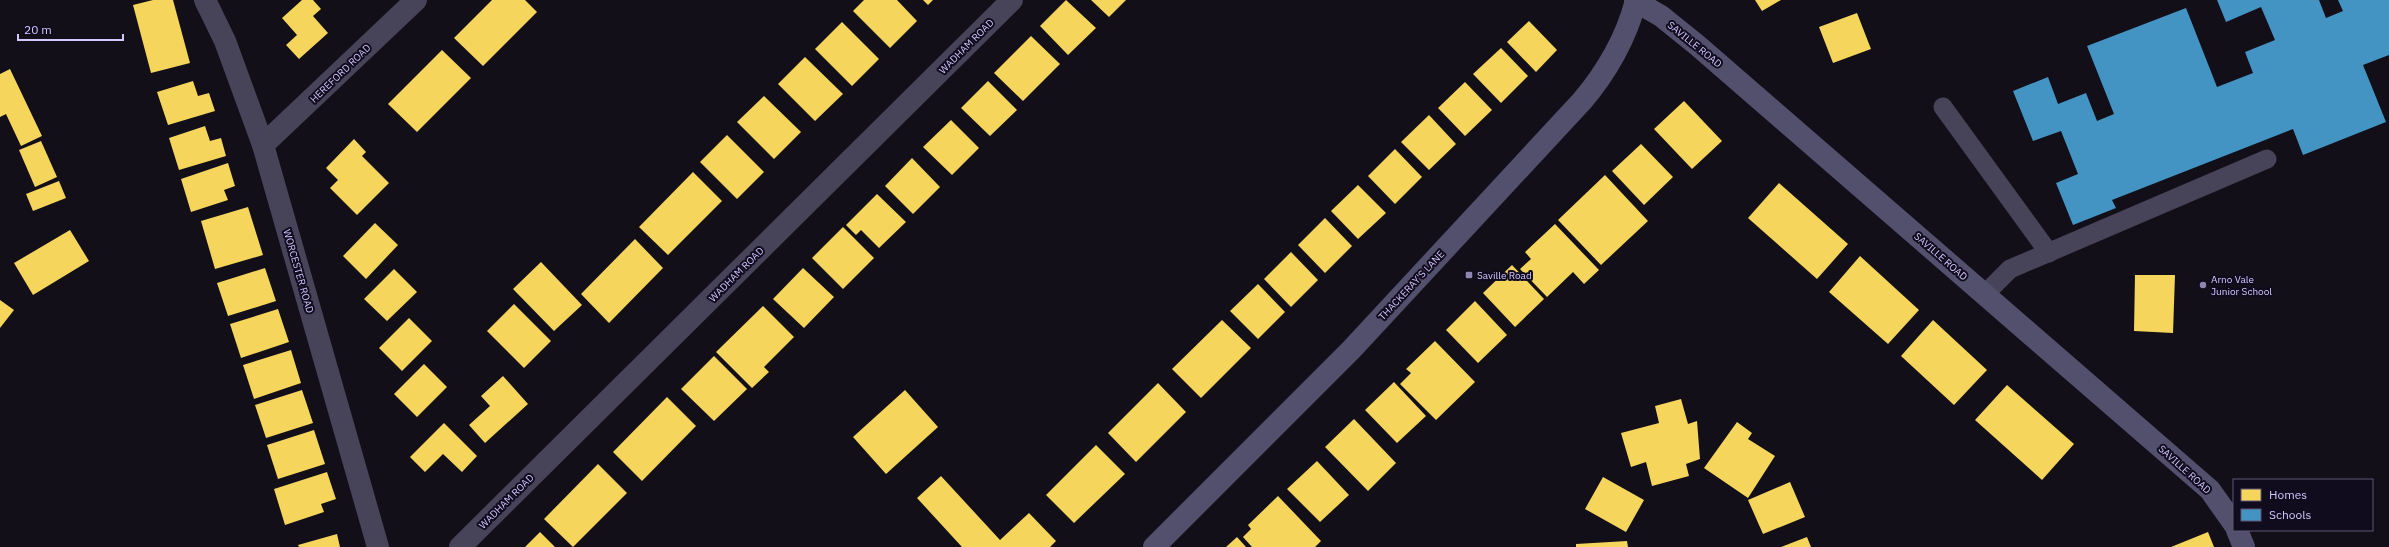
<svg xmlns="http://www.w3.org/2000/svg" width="2389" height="547" viewBox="0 0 2389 547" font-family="'IBM Plex Sans',sans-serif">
<rect width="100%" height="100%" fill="#120f19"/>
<g fill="#f6d55c">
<polygon points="153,0 173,0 190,63 151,73 133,5"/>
<polygon points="302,0 313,0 321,9 313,16 328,33 299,59 286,45 297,35 282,18"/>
<polygon points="492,0 525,0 537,12 483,66 454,38"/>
<polygon points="864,0 897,0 917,21 890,48 853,11"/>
<polygon points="923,0 933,0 928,5"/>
<polygon points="1066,0 1096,28 1068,55 1040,26"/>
<polygon points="1091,0 1126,0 1109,17"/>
<polygon points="1755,0 1781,0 1762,11"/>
<polygon points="1857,13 1871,49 1833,63 1819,27"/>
<polygon points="1529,21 1557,50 1536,72 1507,42"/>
<polygon points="842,22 879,59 852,86 815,49"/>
<polygon points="1031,36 1060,64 1023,101 994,73"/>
<polygon points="1501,48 1528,76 1501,103 1473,74"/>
<polygon points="442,50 471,78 417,132 388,104"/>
<polygon points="805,57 843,94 815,121 778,84"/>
<polygon points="10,69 42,136 21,146 6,114 0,117 0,74"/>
<polygon points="193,81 198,96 209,93 215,111 168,125 157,92"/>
<polygon points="988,81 1017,110 990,136 961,108"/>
<polygon points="1465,82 1492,110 1465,136 1438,108"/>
<polygon points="764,96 801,132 774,159 737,122"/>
<polygon points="1684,101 1722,141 1692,169 1654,129"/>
<polygon points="1429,115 1456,144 1429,170 1401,142"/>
<polygon points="951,120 979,148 952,175 923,147"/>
<polygon points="205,126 210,141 221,138 226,156 179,170 169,138"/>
<polygon points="727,135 764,172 737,199 700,162"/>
<polygon points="354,139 366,152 362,156 389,183 357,215 330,188 338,180 326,168"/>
<polygon points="41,141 57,177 35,187 19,150"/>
<polygon points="1641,144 1673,177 1644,205 1612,171"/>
<polygon points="1395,149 1422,177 1395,204 1368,176"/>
<polygon points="912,158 940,187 913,214 885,186"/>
<polygon points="228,163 235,186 224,190 228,200 191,212 181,179"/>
<polygon points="693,172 722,201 668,255 639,227"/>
<polygon points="1605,175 1648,221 1601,265 1558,220"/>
<polygon points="59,181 66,198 33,211 26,194"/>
<polygon points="1779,183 1848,244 1817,279 1748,218"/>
<polygon points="1358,185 1386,213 1358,239 1331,211"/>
<polygon points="877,194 906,222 879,248 861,230 856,235 846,225"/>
<polygon points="248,207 263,255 215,269 201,221"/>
<polygon points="1325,218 1352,246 1325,273 1298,245"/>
<polygon points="375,223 398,245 366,279 343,256"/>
<polygon points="1555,224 1599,270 1584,284 1573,272 1547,297 1520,269 1531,259 1525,252"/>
<polygon points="843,227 874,258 843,289 812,258"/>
<polygon points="70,230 89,261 33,295 14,263"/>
<polygon points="635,239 663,268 609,323 581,294"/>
<polygon points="1291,252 1318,280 1291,307 1264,279"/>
<polygon points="1860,256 1919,310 1888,344 1829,292"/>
<polygon points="541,262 582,305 554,331 513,289"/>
<polygon points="1512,265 1544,299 1515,327 1483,293"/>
<polygon points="265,268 276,301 228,316 217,283"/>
<polygon points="803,268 834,297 804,328 773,299"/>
<polygon points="394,269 417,292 387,321 364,299"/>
<polygon points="2135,275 2175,275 2173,333 2134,331"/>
<polygon points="1258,284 1285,312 1258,339 1230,311"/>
<polygon points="0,300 14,310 0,328"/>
<polygon points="1475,301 1507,335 1478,363 1446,330"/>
<polygon points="514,304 551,341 524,368 487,331"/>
<polygon points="763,306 794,337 764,367 769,372 752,388 716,352"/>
<polygon points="278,309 289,342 241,358 230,324"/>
<polygon points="409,318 432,341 402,371 379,348"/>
<polygon points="1222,320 1251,348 1201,398 1172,369"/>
<polygon points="1933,320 1987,370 1954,405 1901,356"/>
<polygon points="1435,341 1475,382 1436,420 1400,384 1411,373 1406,369"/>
<polygon points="291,350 301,383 254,399 243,365"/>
<polygon points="714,356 747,389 714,421 681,389"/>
<polygon points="424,364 447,387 417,417 394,394"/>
<polygon points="503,376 528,404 485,443 469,425 490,406 481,396"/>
<polygon points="1394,382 1426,416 1397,443 1365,410"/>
<polygon points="1158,383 1186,412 1136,462 1108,433"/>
<polygon points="2007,385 2074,444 2042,480 1975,420"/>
<polygon points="302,390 313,423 266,438 255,405"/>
<polygon points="905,390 938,427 886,474 853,437"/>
<polygon points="667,397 696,426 642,481 613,452"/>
<polygon points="1681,399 1688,424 1697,421 1700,459 1686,464 1689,476 1652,486 1646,462 1631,467 1621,433 1659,423 1655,406"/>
<polygon points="1354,419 1396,463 1368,491 1325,447"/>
<polygon points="1737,422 1752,433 1748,439 1775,456 1748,498 1704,468"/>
<polygon points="444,423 477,456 462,472 443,454 425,472 410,457"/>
<polygon points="314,430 325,464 278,479 267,445"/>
<polygon points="1096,445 1125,474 1074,523 1046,495"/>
<polygon points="1317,461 1349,495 1320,522 1287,489"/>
<polygon points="598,464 627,493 573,547 544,519"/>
<polygon points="327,472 336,499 321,504 324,512 285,525 274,489"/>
<polygon points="941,476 1000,540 1029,513 1056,541 1050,547 962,547 917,498"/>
<polygon points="1603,477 1644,500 1626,532 1585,509"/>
<polygon points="1790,482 1805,517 1763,534 1748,500"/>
<polygon points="1278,496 1321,541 1315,547 1252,547 1243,537 1251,529 1248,525"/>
<polygon points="540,532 555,547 525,547"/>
<polygon points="2208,532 2214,547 2171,547"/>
<polygon points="337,534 340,547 299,547 298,545"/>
<polygon points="1237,537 1246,547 1226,547"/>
<polygon points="1807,537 1811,547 1781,547"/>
<polygon points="1627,541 1628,547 1576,547 1576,544"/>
</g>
<polygon fill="#4393c3" points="2217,0 2319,0 2326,18 2343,11 2338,0 2389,0 2389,55 2363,65 2386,122 2303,155 2293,129 2112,200 2116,208 2073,225 2056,183 2078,174 2061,131 2033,141 2013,91 2048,77 2058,104 2086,93 2097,121 2114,114 2087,46 2186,8 2217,87 2253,73 2245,52 2275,40 2261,7 2226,22"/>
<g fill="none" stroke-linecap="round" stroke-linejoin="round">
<g stroke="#47445a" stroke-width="19">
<polyline points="1943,107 2049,253"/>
<polyline points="1985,294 2010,269 2267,159"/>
</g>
<g stroke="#47445a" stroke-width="22">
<polyline points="205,0 225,41 263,145 378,547"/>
<polyline points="263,145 416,0"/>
<polyline points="460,547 1012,0"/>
</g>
<g stroke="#53506d" stroke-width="22">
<polyline points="1635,1 1661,16 1697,45 2210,490 2234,524"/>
<polyline points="2237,530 2244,547"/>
<path d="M1154,547L1351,350L1582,101C1606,73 1627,37 1636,0"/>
</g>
</g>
<g fill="#8f87ae" stroke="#100b1d" stroke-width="1.5">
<rect x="1465" y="271" width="8" height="8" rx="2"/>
<circle cx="2203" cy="285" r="4"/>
</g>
<g text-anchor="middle" stroke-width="4" stroke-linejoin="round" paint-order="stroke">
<g font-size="10" fill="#d3c7ff" stroke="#100b1d">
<text transform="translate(1695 44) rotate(39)" y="4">SAVILLE ROAD</text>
<text transform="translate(966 46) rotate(-45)" y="4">WADHAM ROAD</text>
<text transform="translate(340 73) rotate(-44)" y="4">HEREFORD ROAD</text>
<text transform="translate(1941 256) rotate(41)" y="4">SAVILLE ROAD</text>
<text transform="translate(299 271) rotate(74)" y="4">WORCESTER ROAD</text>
<text transform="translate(736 274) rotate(-45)" y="4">WADHAM ROAD</text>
<text transform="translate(1411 285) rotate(-47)" y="4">THACKERAY'S LANE</text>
<text transform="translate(2185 469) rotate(42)" y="4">SAVILLE ROAD</text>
<text transform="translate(506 501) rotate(-45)" y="4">WADHAM ROAD</text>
</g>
<g font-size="10" fill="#d3c7ff" stroke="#100b1d" text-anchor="start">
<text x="1477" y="279">Saville Road</text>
<text x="2211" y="283">Arno Vale<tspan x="2211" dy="12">Junior School</tspan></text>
</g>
</g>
<rect x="2233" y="479" width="140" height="52" fill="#100b1d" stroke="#5e5677"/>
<rect x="2241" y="489" width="20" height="12" fill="#f6d55c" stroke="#5e5677"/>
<text x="2269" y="499" font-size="12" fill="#d3c7ff">Homes</text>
<rect x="2241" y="509" width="20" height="12" fill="#4393c3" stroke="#5e5677"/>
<text x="2269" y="519" font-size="12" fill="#d3c7ff">Schools</text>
<path d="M18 34v6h105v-6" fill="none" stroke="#d3c7ff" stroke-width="2"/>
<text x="24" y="34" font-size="12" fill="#d3c7ff" stroke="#100b1d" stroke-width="3" paint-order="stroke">20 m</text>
</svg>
